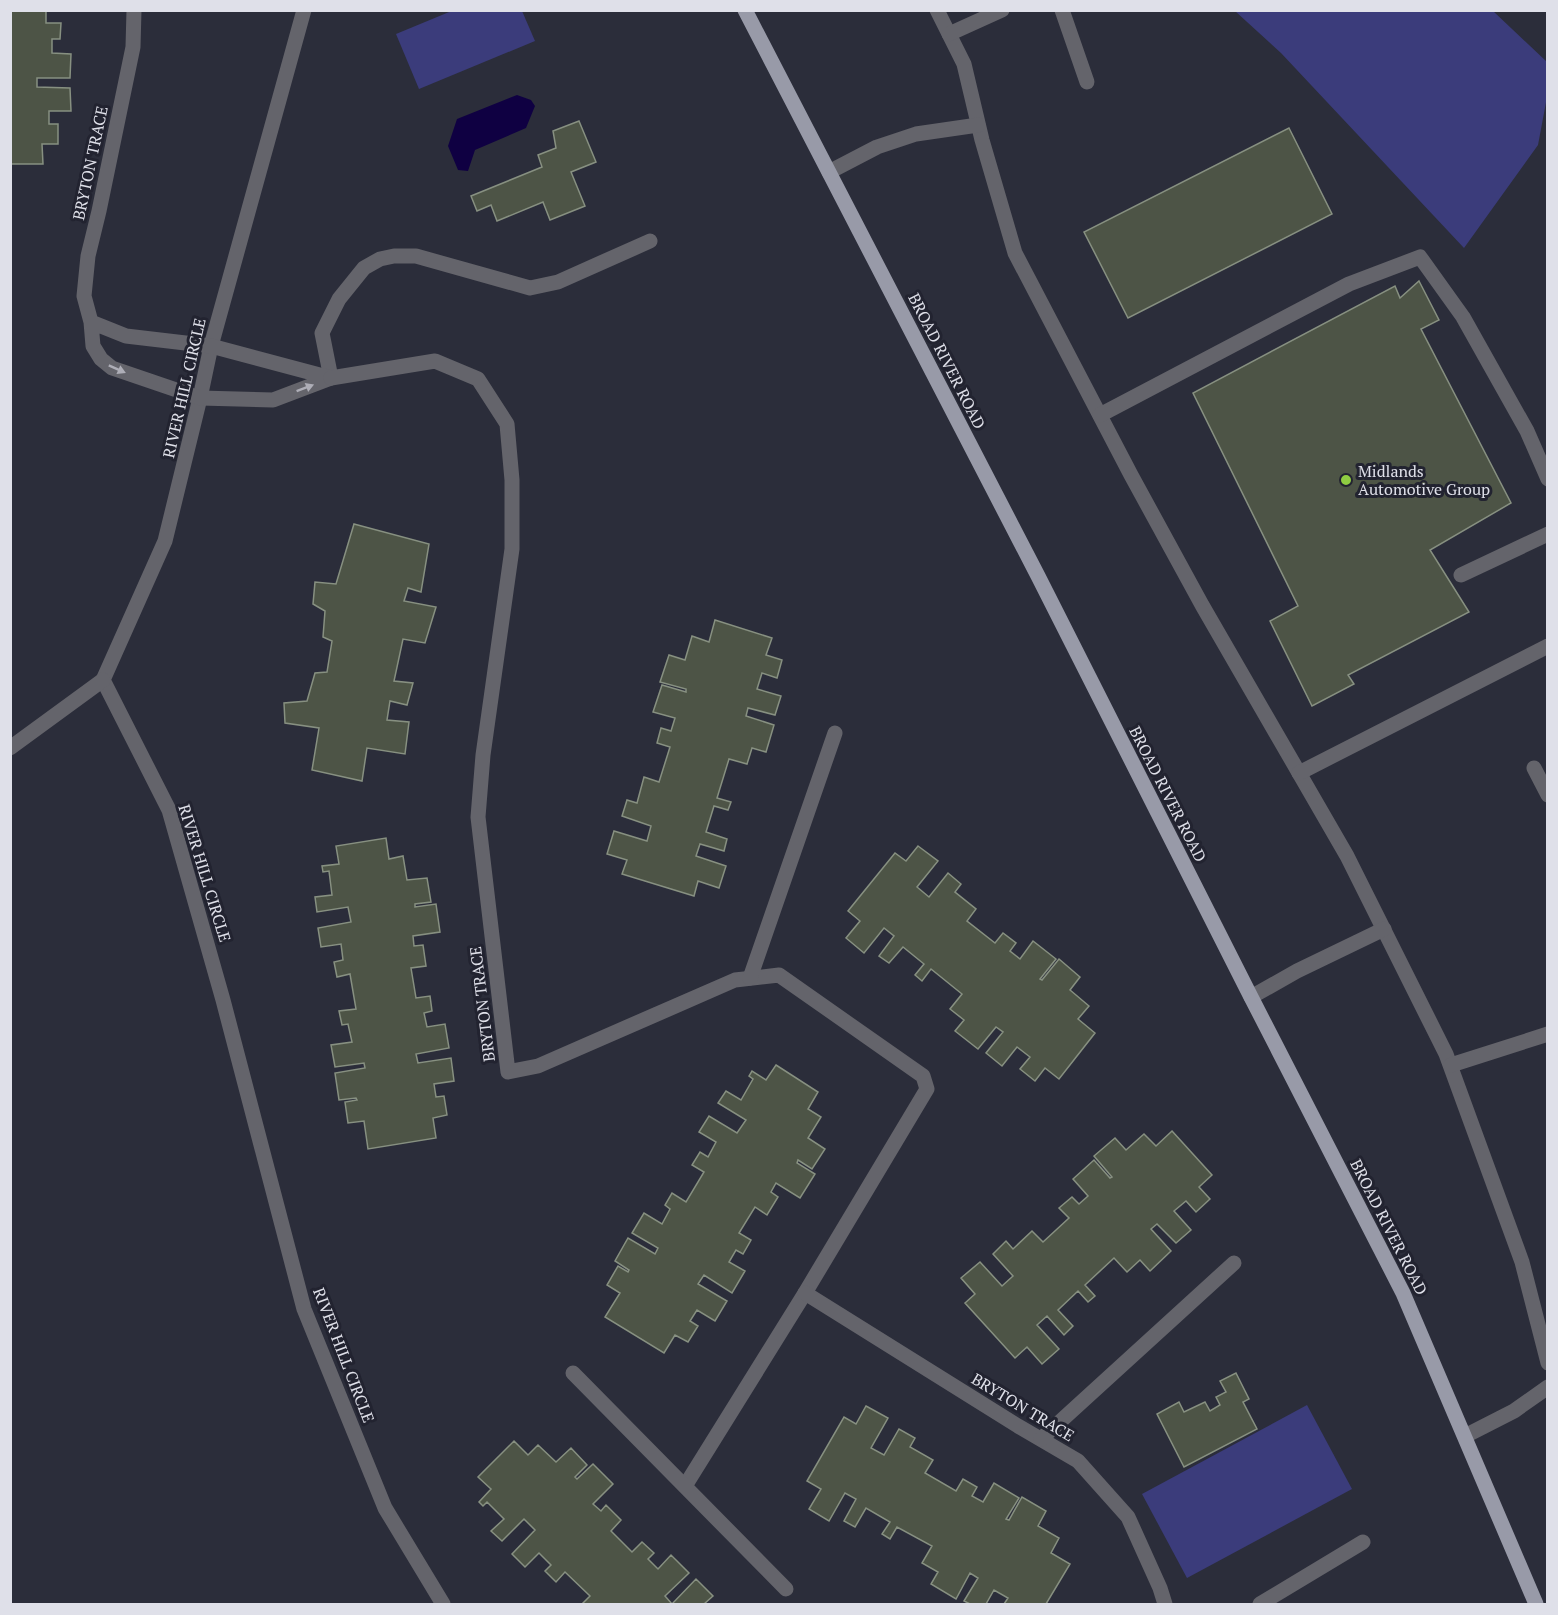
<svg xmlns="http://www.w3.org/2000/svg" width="1558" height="1615" viewBox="0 0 1558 1615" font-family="'PT Serif',serif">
<rect width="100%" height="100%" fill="#2b2d3a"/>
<g fill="#3b3c7b">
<polygon points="454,10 522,11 535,41 419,89 396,34"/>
<polygon points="1235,11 1493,11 1547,62 1547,97 1538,145 1464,248 1281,53"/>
<polygon points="1307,1405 1352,1489 1187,1578 1142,1494"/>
</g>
<polygon fill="#0f0042" points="517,95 531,100 535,106 526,128 475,150 468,171 458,170 448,146 457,119"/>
<g fill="#4d5446" stroke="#879081" stroke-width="1.5">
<polygon points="10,10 46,10 46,23 61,23 60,39 52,39 52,53 71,54 70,78 37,78 37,87 70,88 71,111 49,111 49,124 58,124 58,144 42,144 43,164 10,164"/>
<polygon points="579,121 596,162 571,172 585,206 550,220 543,202 497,221 491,205 477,211 471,196 542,167 538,155 556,148 553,131"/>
<polygon points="1289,128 1332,214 1128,318 1084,232"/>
<polygon points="1419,281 1439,320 1421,329 1511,503 1430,550 1469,612 1348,675 1354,684 1312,706 1270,621 1298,606 1193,393 1395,286 1400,298"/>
<polygon points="354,524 429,544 421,592 408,588 404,601 436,607 425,643 403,639 394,681 413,683 407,705 390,701 387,720 409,722 405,754 367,748 362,781 312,770 319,728 285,723 284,703 307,701 315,673 327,672 332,641 323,637 325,611 313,604 315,582 336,584"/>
<polygon points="715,620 772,638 766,655 782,660 777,678 762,673 757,689 781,696 775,715 748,708 746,716 774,725 766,752 752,748 747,764 729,759 717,798 731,802 728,810 714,806 706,832 727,839 724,851 700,844 696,856 726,866 719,888 698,881 694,896 622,874 627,860 607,854 614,831 647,841 651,826 622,816 627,800 637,803 644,777 659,782 670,747 657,743 661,728 671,731 675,718 653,712 662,685 686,692 686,689 660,682 669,655 685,660 692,636 709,642"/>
<polygon points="386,838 389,859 403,856 407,880 427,878 431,902 415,904 415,907 436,904 440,932 413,936 414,946 423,945 426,966 411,968 416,998 430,996 432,1011 424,1013 427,1027 445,1024 449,1048 416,1054 418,1063 451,1058 454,1081 434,1084 436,1097 444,1096 447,1115 433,1118 436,1138 368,1149 364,1121 348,1123 345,1102 357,1100 356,1098 339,1100 335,1073 365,1068 364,1063 335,1067 331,1045 352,1042 348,1024 342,1025 339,1011 356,1009 350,974 337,977 334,962 343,960 341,944 321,947 318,928 351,922 348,907 317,912 315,897 332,895 329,871 323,872 322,866 339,864 336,846"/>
<polygon points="918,846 938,861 917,887 929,897 948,873 961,884 955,892 976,909 967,921 995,943 1003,933 1016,943 1010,951 1020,959 1033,941 1056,959 1040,979 1042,980 1059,959 1080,977 1070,990 1089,1006 1078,1019 1095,1033 1059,1079 1045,1068 1035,1081 1020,1069 1030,1057 1017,1047 1002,1066 986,1053 1003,1032 996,1027 978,1049 955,1031 964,1020 950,1009 962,994 931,969 922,981 915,975 924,964 903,947 889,963 879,956 894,936 884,928 864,953 846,938 860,921 848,911 895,853 906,861"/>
<polygon points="776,1065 818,1092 808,1109 821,1117 808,1138 825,1149 812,1169 798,1160 797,1163 815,1174 800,1198 776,1183 771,1192 778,1197 767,1215 755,1207 739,1233 751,1240 743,1254 736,1250 729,1262 745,1271 732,1293 704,1275 698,1284 727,1301 715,1321 697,1310 690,1321 698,1326 688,1342 675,1335 664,1353 605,1317 620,1293 607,1285 618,1266 628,1272 629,1270 615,1261 628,1238 655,1254 658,1248 632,1233 644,1213 662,1224 670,1209 665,1205 672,1193 686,1202 704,1172 692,1165 700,1152 708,1157 716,1142 699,1132 709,1116 737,1133 746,1120 718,1103 726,1091 741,1100 753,1079 749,1076 752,1071 766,1080"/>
<polygon points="1172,1131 1212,1175 1199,1187 1210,1199 1196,1212 1186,1201 1174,1211 1191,1230 1176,1243 1157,1224 1151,1229 1171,1251 1150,1271 1140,1260 1127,1272 1114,1258 1085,1285 1095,1296 1088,1302 1078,1291 1058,1310 1073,1326 1064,1335 1047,1316 1037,1325 1059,1349 1042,1364 1027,1347 1015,1358 965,1303 975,1294 961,1278 980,1262 1002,1286 1013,1276 993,1254 1006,1241 1013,1249 1032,1231 1043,1242 1069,1218 1059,1208 1072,1197 1079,1204 1088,1196 1073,1179 1094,1160 1110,1178 1112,1177 1094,1156 1115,1138 1126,1150 1144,1134 1156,1146"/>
<polygon points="1236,1373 1249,1399 1243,1402 1257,1429 1184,1467 1157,1414 1179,1402 1184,1412 1205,1402 1210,1411 1220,1405 1216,1397 1226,1392 1220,1381"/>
<polygon points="866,1406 888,1418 871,1448 884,1455 899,1429 915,1438 910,1447 933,1460 925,1473 956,1491 963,1479 977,1487 972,1496 983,1502 994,1483 1019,1498 1006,1519 1009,1520 1022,1497 1046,1511 1038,1526 1059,1538 1051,1553 1070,1564 1046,1604 1004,1604 1008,1598 994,1590 986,1604 970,1604 964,1601 978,1578 970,1573 956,1599 931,1584 938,1572 922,1563 932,1546 897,1527 890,1539 882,1534 890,1522 866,1508 855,1527 844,1521 856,1499 845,1493 829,1521 809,1509 821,1489 807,1481 844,1417 856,1424"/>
<polygon points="514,1441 528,1455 538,1445 556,1462 571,1448 587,1465 575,1477 577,1479 593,1464 613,1484 593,1504 601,1511 606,1505 621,1520 611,1531 632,1552 642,1542 654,1553 648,1559 658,1569 671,1555 689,1573 665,1596 672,1604 696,1579 713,1596 704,1604 582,1604 590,1596 565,1572 556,1582 545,1571 551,1565 539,1553 525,1567 512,1554 535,1530 524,1519 502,1541 491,1531 504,1519 487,1502 483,1506 479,1502 491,1489 478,1477"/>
</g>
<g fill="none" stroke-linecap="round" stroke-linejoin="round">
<g stroke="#64646b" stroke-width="15">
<polyline points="937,10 964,64 982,140 1015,253 1131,475 1202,605 1347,856 1446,1054 1522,1262 1548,1363"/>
<polyline points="1062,10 1087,82"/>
<polyline points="949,34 1002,10"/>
<polyline points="829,172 877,147 916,134 978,125"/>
<polyline points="331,378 322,333 339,299 364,268 380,259 394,256 416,256 530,288 558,282 650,241"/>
<polyline points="1100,415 1349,284 1420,257 1463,317 1527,431 1548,479"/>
<polyline points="1461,575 1548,534"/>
<polyline points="1534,768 1548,795"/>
<polyline points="1299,773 1548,646"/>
<polyline points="1251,997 1297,971 1384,929"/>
<polyline points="1451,1065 1548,1034"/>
<polyline points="1465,1436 1514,1411 1548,1387"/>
</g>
<g stroke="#64646b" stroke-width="15">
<polyline points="304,10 211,346 200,398 165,541 103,680 169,810 223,1000 304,1309 385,1508 443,1604"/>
<polyline points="91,322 126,336 211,346 331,378 273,400 200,398 112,368 101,359 93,346 91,322 84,296 88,256 99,211 133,47 134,10"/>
<polyline points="331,378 435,361 478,379 507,424 512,480 512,549 483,755 478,817 508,1072 538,1066 735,980 779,975 923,1076 927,1089 805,1293 685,1486"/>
<polyline points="10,748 103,680"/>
<polyline points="750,978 835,733"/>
<polyline points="805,1293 1018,1426 1078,1461 1128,1517 1160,1588 1165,1604"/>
<polyline points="573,1373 786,1589"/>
<polyline points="1041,1439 1234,1263"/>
<polyline points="1260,1604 1363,1542"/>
</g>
<polyline stroke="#989aa8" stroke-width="15" points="745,10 1038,576 1251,997 1403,1293 1536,1604"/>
</g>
<defs><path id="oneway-solid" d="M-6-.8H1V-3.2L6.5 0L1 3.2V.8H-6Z" transform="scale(1.5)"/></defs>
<g fill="#aeaeb7">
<use href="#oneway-solid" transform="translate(117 369) rotate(24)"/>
<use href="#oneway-solid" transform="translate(305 388) rotate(-21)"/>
</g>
<circle fill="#8fcd42" stroke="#222330" stroke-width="2" cx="1346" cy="480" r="6"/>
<g text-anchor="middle" stroke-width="6" stroke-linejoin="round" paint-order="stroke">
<g font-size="16" fill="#dfe0e9" stroke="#222330">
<text transform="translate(90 163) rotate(-78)" y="6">BRYTON TRACE</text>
<text transform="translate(947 361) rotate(63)" y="6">BROAD RIVER ROAD</text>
<text transform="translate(184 388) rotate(-77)" y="6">RIVER HILL CIRCLE</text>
<text transform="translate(1168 794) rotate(63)" y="6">BROAD RIVER ROAD</text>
<text transform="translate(205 873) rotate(73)" y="6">RIVER HILL CIRCLE</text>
<text transform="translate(482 1004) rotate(-97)" y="6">BRYTON TRACE</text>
<text transform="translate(1389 1227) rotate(63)" y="6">BROAD RIVER ROAD</text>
<text transform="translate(344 1355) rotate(69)" y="6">RIVER HILL CIRCLE</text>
<text transform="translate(1023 1407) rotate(31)" y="6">BRYTON TRACE</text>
</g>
<g font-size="16" fill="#dfe0e9" stroke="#222330" text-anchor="start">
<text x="1358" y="477">Midlands<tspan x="1358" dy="18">Automotive Group</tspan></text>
</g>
</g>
<rect width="1558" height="1615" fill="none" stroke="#dfe0e9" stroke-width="24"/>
</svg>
